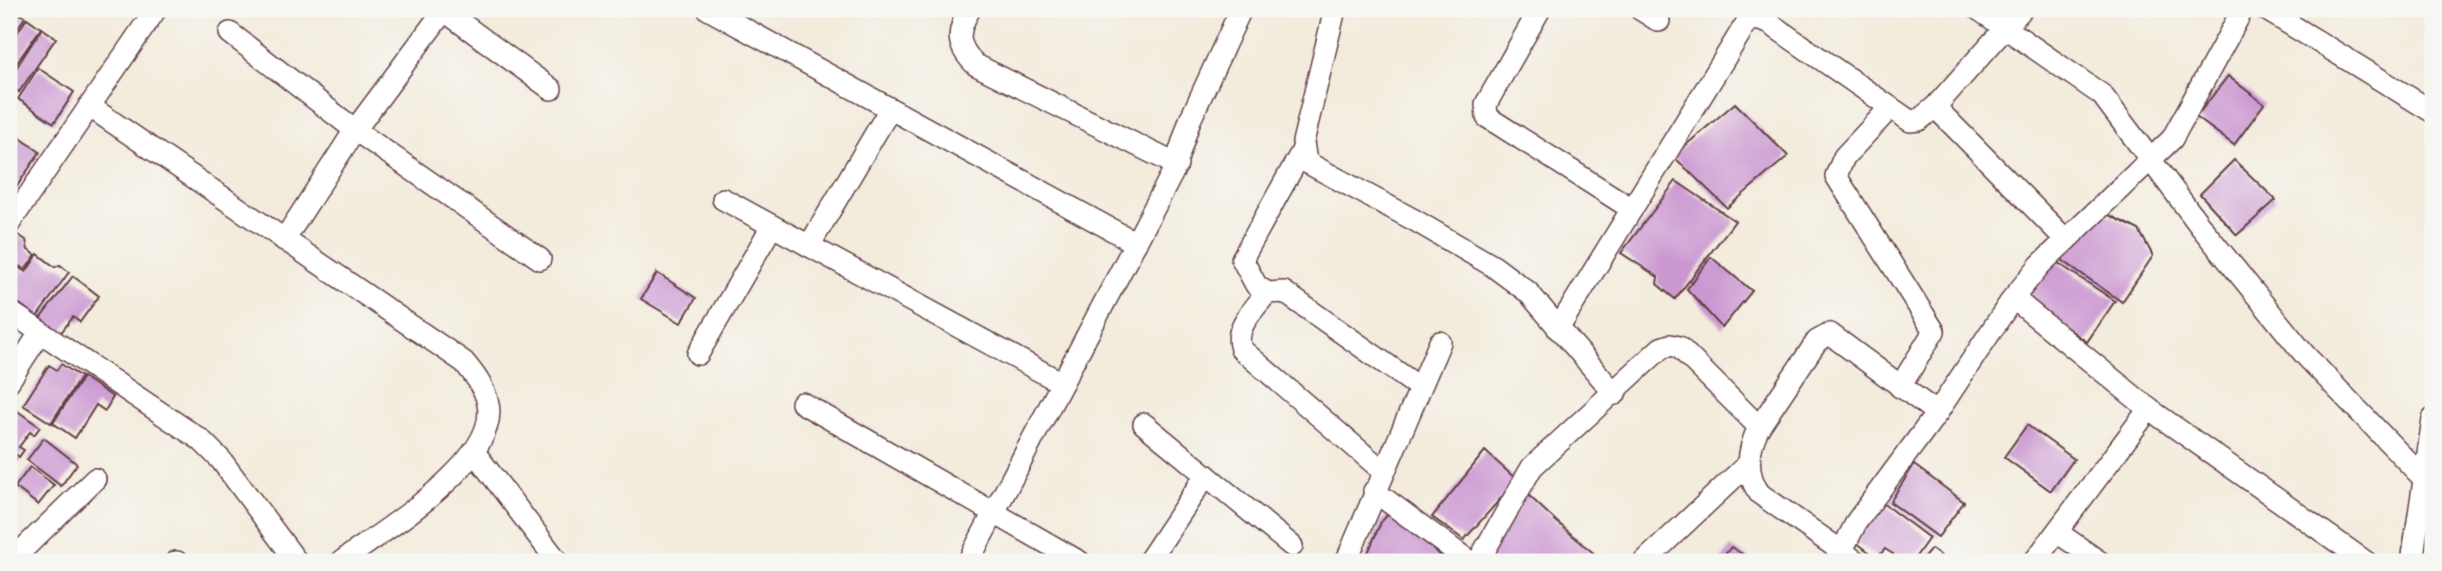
<svg xmlns="http://www.w3.org/2000/svg" width="2442" height="571" viewBox="0 0 2442 571" font-family="Cardo,serif">
<rect width="100%" height="100%" fill="#f6f6f2"/>
<filter id="ink" filterUnits="userSpaceOnUse"><feTurbulence type="fractalNoise" baseFrequency=".0143" numOctaves="2"/><feDisplacementMap in="SourceGraphic" scale="14" xChannelSelector="R" yChannelSelector="G"/><feConvolveMatrix kernelMatrix="1 2 1 2 8 2 1 2 1" color-interpolation-filters="sRGB"/></filter>
<filter id="wash" filterUnits="userSpaceOnUse"><feTurbulence type="fractalNoise" baseFrequency=".00686" numOctaves="4" result="noise"/><feDisplacementMap in="SourceGraphic" scale="28" xChannelSelector="R" yChannelSelector="G"/><feGaussianBlur stdDeviation="1.57" result="paint"/><feColorMatrix in="noise" values="0 0 0 0 0 0 0 0 0 0 0 0 0 0 0 0 0 1.4 0 .05"/><feComposite in="paint" operator="in"/></filter>
<g filter="url(#wash)">
<rect width="100%" height="100%" fill="#f3ebdb"/>
<g id="blocks">
<g fill="#cb97d1">
<polygon points="12,9 25,17 9,40 9,11"/>
<polygon points="27,18 41,28 9,74 9,45"/>
<polygon points="42,28 56,38 19,92 9,85 9,79"/>
<polygon points="38,68 74,92 54,123 18,99"/>
<polygon points="2228,76 2264,104 2234,145 2196,117"/>
<polygon points="1735,103 1788,156 1727,208 1673,156"/>
<polygon points="9,130 40,152 17,186 9,180"/>
<polygon points="2234,160 2276,200 2237,235 2200,194"/>
<polygon points="1676,181 1735,221 1675,299 1657,284 1658,277 1621,253"/>
<polygon points="2105,213 2139,230 2153,256 2122,302 2062,260 2090,224"/>
<polygon points="15,233 26,240 28,250 36,255 25,270 9,259 9,242"/>
<polygon points="38,254 55,267 60,265 69,272 37,317 9,296 9,261 26,272"/>
<polygon points="1711,257 1752,291 1722,328 1687,289"/>
<polygon points="2055,261 2115,301 2087,342 2027,299"/>
<polygon points="657,273 696,298 681,323 641,299"/>
<polygon points="73,276 99,296 80,322 73,317 59,335 39,320"/>
<polygon points="61,364 81,377 51,423 23,405 49,365 57,370"/>
<polygon points="83,377 113,397 105,411 96,405 75,438 53,423"/>
<polygon points="9,405 40,427 34,435 30,432 19,447 24,450 19,457 9,449"/>
<polygon points="2027,425 2074,459 2051,491 2004,457"/>
<polygon points="44,438 77,464 61,486 27,460"/>
<polygon points="1485,451 1517,480 1464,540 1432,517"/>
<polygon points="9,454 16,459 9,470"/>
<polygon points="1914,465 1964,502 1938,537 1890,502"/>
<polygon points="30,467 54,485 38,505 15,487"/>
<polygon points="1525,492 1557,522 1604,562 1495,562 1489,557"/>
<polygon points="1881,502 1929,538 1912,562 1890,559 1893,554 1885,549 1877,558 1857,543"/>
<polygon points="1391,511 1447,562 1364,562 1381,522"/>
<polygon points="1731,547 1755,562 1719,562"/>
<polygon points="1931,549 1949,562 1920,562"/>
</g>
</g>
</g>
<g filter="url(#ink)">
<use href="#blocks" fill-opacity="0" stroke="#633e45" stroke-width="2"/>
<g fill="none" stroke-linecap="round" stroke-linejoin="round">
<defs>
<g id="minor">
<polyline points="442,9 551,89"/>
<polyline points="708,9 1136,243"/>
<path d="M970,9C956,32 956,46 976,65L1177,165"/>
<polyline points="1335,9 1303,142 1306,162 1416,221 1493,266 1528,292 1615,394"/>
<polyline points="1540,9 1486,104 1487,117 1632,209"/>
<polyline points="1640,9 1659,21"/>
<polyline points="1978,9 2102,95 2201,227 2305,355 2424,479"/>
<polyline points="2265,9 2433,112"/>
<polyline points="230,33 355,130 540,259"/>
<path d="M89,106L464,362C474,374 485,388 488,404C500,461 382,531 341,562"/>
<polyline points="1935,107 2066,240"/>
<polyline points="1889,109 1844,157 1836,176 1934,331 1900,387"/>
<polyline points="723,199 1062,383"/>
<polyline points="9,224 156,9"/>
<polyline points="284,240 355,130 445,9"/>
<polyline points="809,246 890,109"/>
<polyline points="1267,293 1256,285 1242,259 1302,151"/>
<polyline points="2013,298 2149,409 2366,562"/>
<polyline points="9,311 201,440 221,460 297,562"/>
<polyline points="1558,329 1747,22 1757,19 1769,23 1910,121 1919,120 1935,107 2022,9"/>
<polyline points="698,354 772,226"/>
<polyline points="9,381 40,333"/>
<polyline points="802,403 1080,562"/>
<polyline points="1144,424 1292,546"/>
<polyline points="475,453 558,562"/>
<path d="M1383,471L1241,349C1233,328 1254,309 1267,293L1284,292L1420,388"/>
<polyline points="1374,491 1470,562"/>
<polyline points="2057,532 2100,562"/>
<polyline points="10,562 95,479"/>
<polyline points="176,562 177,562"/>
<polyline points="968,562 1173,172 1190,120 1241,9"/>
<polyline points="1148,562 1206,475"/>
<polyline points="1346,562 1440,342"/>
<polyline points="1478,562 1532,467 1661,348 1670,345 1679,347 1759,427"/>
<polyline points="1644,562 1748,464"/>
<polyline points="1836,562 1857,521 1937,413 2013,298 2040,265 2172,139 2243,9"/>
<path d="M1857,562L1760,494C1744,473 1748,449 1759,427L1817,341L1830,334L1937,413"/>
<polyline points="2034,562 2149,409"/>
<polyline points="2412,562 2433,419"/>
</g>
</defs>
<use href="#minor" stroke="#633e45" stroke-width="24"/>
<use href="#minor" stroke="#fff" stroke-width="21"/>
</g>
</g>
<rect width="2442" height="571" fill="none" stroke="#f6f6f2" stroke-width="35"/>
</svg>
